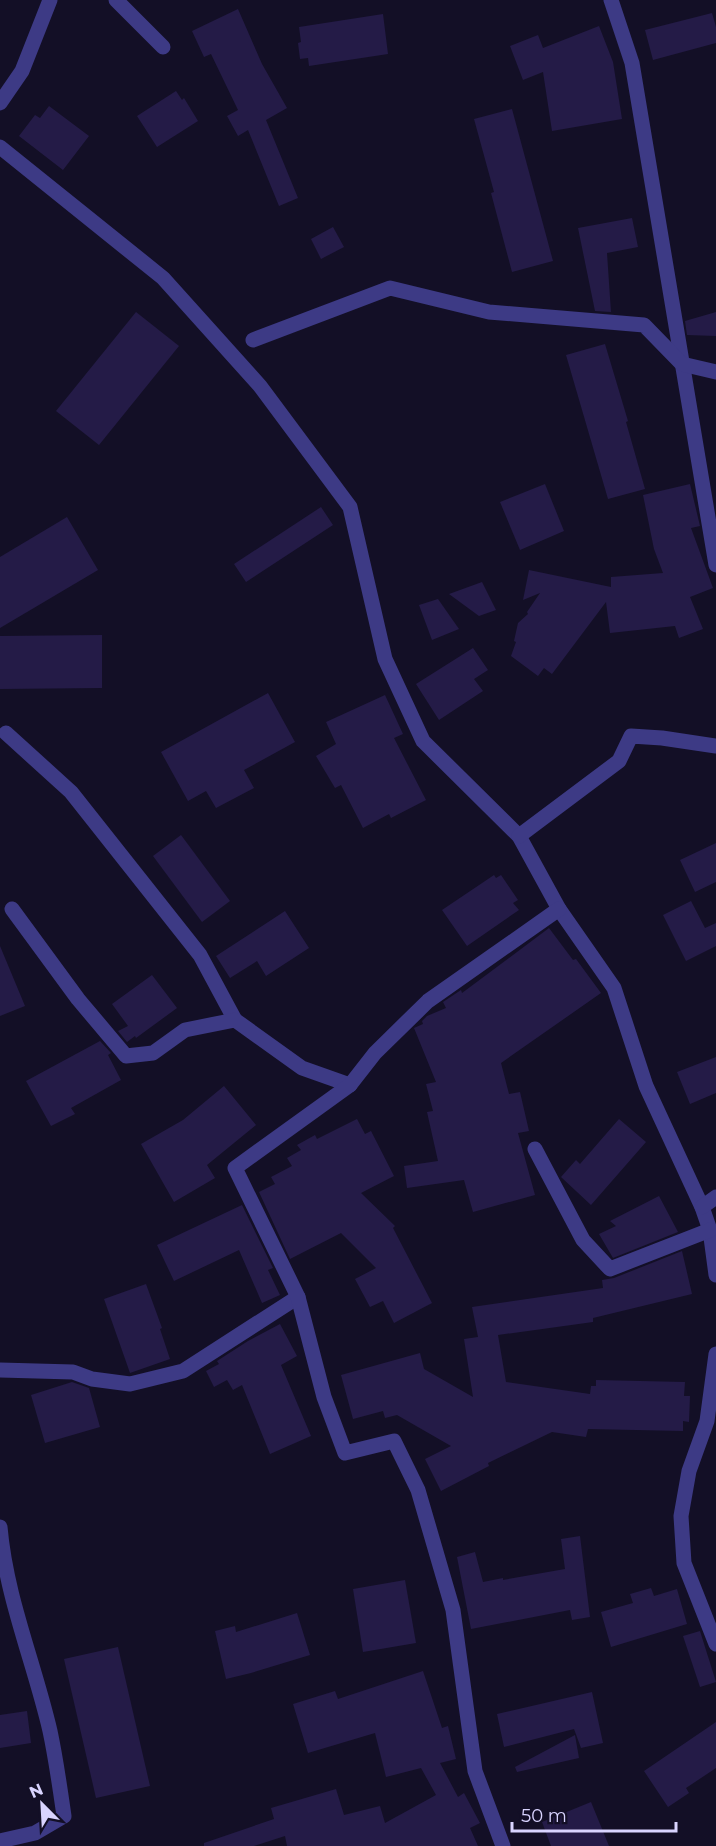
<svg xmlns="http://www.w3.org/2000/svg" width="716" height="1846" viewBox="0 0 716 1846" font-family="Montserrat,sans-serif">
<rect width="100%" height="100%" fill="#130f26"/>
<g fill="#241b47">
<polygon points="238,9 262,64 287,108 266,120 298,198 279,206 248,130 238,136 227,116 238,110 211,54 204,57 192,31"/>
<polygon points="712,13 716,27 716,43 653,60 645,30"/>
<polygon points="383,14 388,54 309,66 308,58 300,59 298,43 301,42 299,27"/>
<polygon points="599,26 613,62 622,119 552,131 543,72 523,80 510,46 538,35 543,48"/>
<polygon points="176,91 182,100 184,98 198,121 157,147 137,116"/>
<polygon points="49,106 89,136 63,170 19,136 35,115 40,118"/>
<polygon points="512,109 553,261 512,272 491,193 494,192 474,119"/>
<polygon points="632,218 638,247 607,253 611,312 595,311 578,228"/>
<polygon points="333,227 344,247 321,259 311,239"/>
<polygon points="136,312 179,346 99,445 56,411"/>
<polygon points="716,312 716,336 687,335 685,321"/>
<polygon points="605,344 628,421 626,422 645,489 608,499 566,355"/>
<polygon points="545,484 564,531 520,550 500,502"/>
<polygon points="690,484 700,526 691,528 713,588 690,597 703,629 679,638 675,626 610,633 606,602 552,674 544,668 538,676 511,656 516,642 514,641 518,623 528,614 527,612 540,593 523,600 529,570 611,587 611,577 663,573 654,549 643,495"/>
<polygon points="321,507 333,525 246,582 234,564"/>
<polygon points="67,517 98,570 0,628 0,557"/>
<polygon points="482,582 496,610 479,616 449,594"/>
<polygon points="438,599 459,629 432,640 419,605"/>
<polygon points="102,635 102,688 0,689 0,636"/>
<polygon points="473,648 488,670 474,679 483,691 439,720 416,684"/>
<polygon points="268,693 295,742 244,770 254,788 216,808 206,791 188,801 161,752"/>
<polygon points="385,695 403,734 394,738 426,800 391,818 389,814 363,828 341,785 335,788 316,756 336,744 326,722"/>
<polygon points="181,835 230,901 202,922 153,856"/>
<polygon points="716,843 716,882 695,892 680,860"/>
<polygon points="494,875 496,878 501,875 518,900 513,903 519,910 467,946 442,910"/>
<polygon points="691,901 705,928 716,923 716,946 686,961 663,915"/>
<polygon points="285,911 309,948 266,976 257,961 230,978 216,956"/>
<polygon points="549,928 573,960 576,959 601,993 501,1063 509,1094 520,1092 529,1131 518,1133 535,1195 473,1212 464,1180 407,1188 404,1166 438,1161 427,1112 433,1111 426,1084 436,1082 414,1028 423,1024 422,1021 427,1016 446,1008 443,1002 461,990 462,993"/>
<polygon points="0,946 25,1006 0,1016"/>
<polygon points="152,975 177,1008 136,1038 135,1036 127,1042 118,1031 128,1026 112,1004"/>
<polygon points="100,1041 111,1053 108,1055 121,1080 71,1108 75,1114 51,1126 26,1081"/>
<polygon points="716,1057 716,1093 690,1104 677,1072"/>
<polygon points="224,1086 256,1125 207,1165 215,1178 174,1202 141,1144 183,1120"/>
<polygon points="357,1119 365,1134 371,1131 394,1176 361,1193 395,1226 393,1228 432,1303 394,1323 383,1301 370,1307 355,1279 376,1268 341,1233 290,1259 259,1192 275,1184 271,1177 292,1166 287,1158 301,1150 297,1145 315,1135 317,1139"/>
<polygon points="619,1119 646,1142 591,1205 561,1177 576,1160 580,1164"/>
<polygon points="659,1196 678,1232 613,1258 599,1234 616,1226 610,1221"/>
<polygon points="242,1205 273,1268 268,1270 280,1295 262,1303 239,1250 174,1281 157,1245"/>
<polygon points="682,1251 692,1294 593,1318 593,1322 498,1335 506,1382 590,1394 591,1386 596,1386 596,1380 685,1382 684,1396 690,1396 689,1422 683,1421 683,1431 588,1429 586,1437 552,1432 488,1463 489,1466 441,1491 425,1459 451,1446 397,1415 385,1418 383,1411 353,1419 341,1375 420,1353 424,1369 473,1397 464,1339 478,1337 472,1307 603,1288 602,1280 614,1278"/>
<polygon points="146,1284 162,1328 160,1329 170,1359 130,1373 104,1299"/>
<polygon points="280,1324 297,1356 281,1365 311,1436 270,1454 242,1385 233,1390 227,1380 214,1387 206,1371 219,1364 217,1361 248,1341"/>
<polygon points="72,1382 89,1388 100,1427 45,1443 31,1395"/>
<polygon points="580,1536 590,1617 572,1620 570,1610 471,1629 457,1557 475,1552 483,1582 503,1578 503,1580 565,1569 561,1539"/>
<polygon points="405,1580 416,1643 363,1652 353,1589"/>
<polygon points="651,1588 654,1596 677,1589 687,1624 611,1647 601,1612 633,1603 630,1594"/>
<polygon points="297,1613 310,1655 251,1673 226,1679 215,1631 235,1626 236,1632"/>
<polygon points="700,1631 716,1682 700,1687 683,1636"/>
<polygon points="118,1647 150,1786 96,1798 64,1659"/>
<polygon points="423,1671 442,1728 448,1726 456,1759 440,1763 458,1797 464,1793 480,1823 470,1828 478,1846 287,1846 285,1836 254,1846 204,1846 204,1843 274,1819 271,1808 336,1789 344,1815 380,1806 385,1823 436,1795 421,1768 386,1777 375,1733 308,1753 293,1704 335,1691 338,1699"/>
<polygon points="592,1692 603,1743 581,1748 574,1729 504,1747 497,1714"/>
<polygon points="27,1711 31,1743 0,1748 0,1715"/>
<polygon points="716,1722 716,1768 686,1788 689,1793 668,1807 644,1771"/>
<polygon points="575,1735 579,1758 517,1772 515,1767"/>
<polygon points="591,1802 609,1846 551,1846 542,1822"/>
</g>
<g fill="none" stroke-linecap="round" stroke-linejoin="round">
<g stroke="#3d3a85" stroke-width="15">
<polyline points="116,0 163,47"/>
<polyline points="611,0 632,63 716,565"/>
<polyline points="0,103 22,71 50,0"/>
<polyline points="0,147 163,278 260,386 350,507 385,659 423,741 519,836 559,909 614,988 646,1086 702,1207 710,1230 716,1275"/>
<polyline points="253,340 390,288 489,312 644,325 682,364 716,372"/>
<polyline points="6,733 71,792 200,955 235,1020"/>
<polyline points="519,836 619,761 631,736 662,738 716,746"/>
<polyline points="12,909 78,999 126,1056 153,1053 185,1030 235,1020 302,1068 350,1085"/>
<polyline points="535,1149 583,1240 610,1269 710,1230"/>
<polyline points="702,1207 716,1197"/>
<polyline points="716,1354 707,1421 689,1471 681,1516 684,1563 716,1644"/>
<polyline points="0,1370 73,1372 92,1379 130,1384 183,1371 298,1297"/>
<path d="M0,1527C6,1597 34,1662 50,1731C56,1759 60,1788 64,1816L35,1833L0,1841"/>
<polyline points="503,1846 475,1771 453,1610 418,1490 394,1441 345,1453 324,1397 298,1297 235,1168 350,1085 375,1053 428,1001 559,909"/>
</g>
</g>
<g transform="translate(42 1804) rotate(336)" stroke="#130f26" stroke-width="4.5" paint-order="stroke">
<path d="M0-4.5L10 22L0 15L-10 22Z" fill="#d9d4ff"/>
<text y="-9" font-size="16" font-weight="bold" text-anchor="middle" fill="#d9d4ff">N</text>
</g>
<path d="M512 1822v9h164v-9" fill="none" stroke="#d9d4ff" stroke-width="3"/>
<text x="521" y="1822" font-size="18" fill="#d9d4ff" stroke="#130f26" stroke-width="4.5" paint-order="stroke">50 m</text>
</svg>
